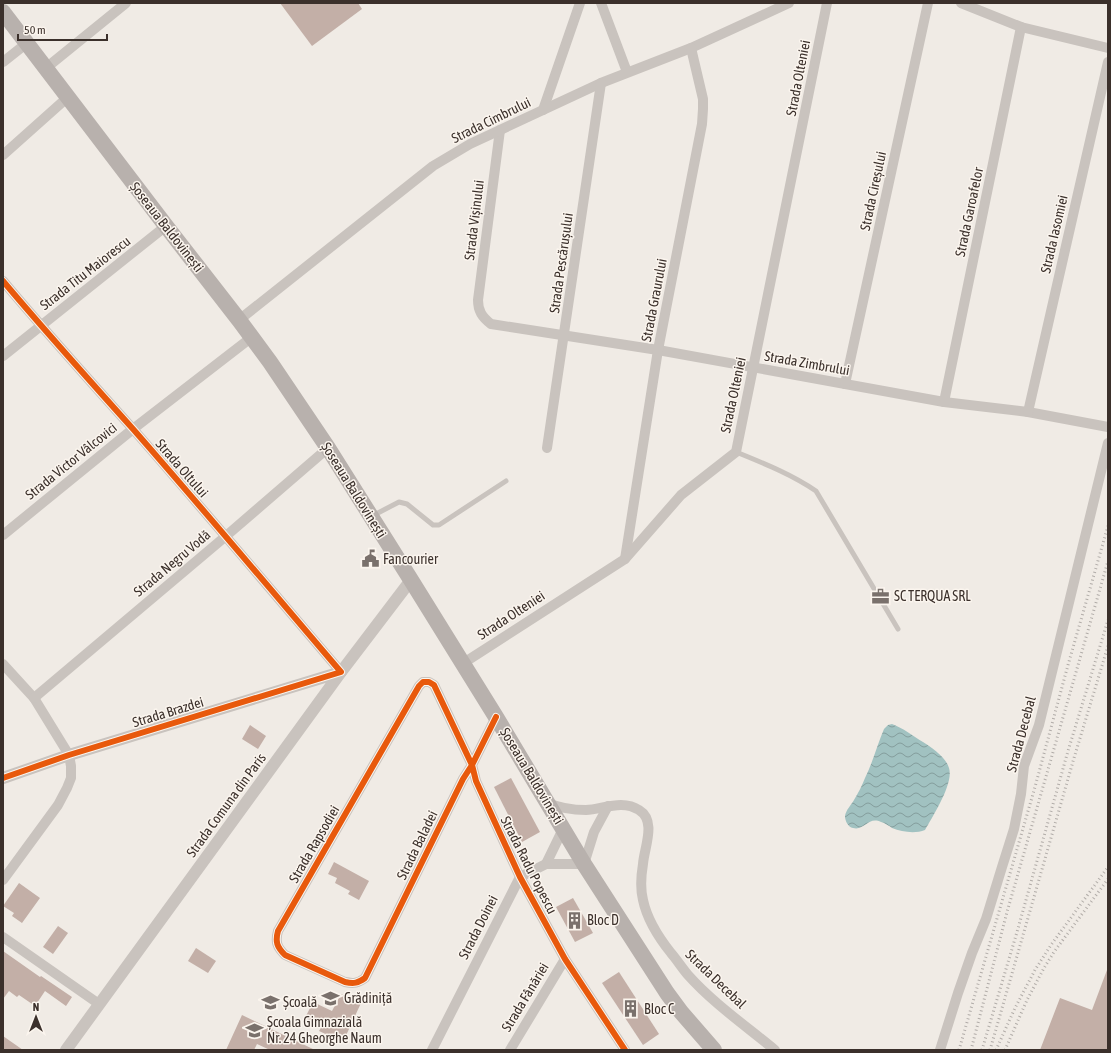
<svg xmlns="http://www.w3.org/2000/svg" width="1111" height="1053" viewBox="0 0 1111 1053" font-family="'Asap Condensed',sans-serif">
<defs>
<pattern id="water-waves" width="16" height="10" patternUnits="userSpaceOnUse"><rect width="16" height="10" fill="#a1c2c1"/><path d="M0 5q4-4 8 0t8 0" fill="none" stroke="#849e9d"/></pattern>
</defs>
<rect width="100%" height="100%" fill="#f0ebe5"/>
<path fill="url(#water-waves)" d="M892,724C903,728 913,736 923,742C932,748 946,757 949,768C954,783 933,816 925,830C915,834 902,832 892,828C889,826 885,823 881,822C868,816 865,831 853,828C848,827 845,821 845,816C846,810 851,805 854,800C858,793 862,786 865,778C873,762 877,745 884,729L888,725Z"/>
<g fill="#c3afa7">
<polygon points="280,3 358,3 362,9 312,46"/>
<polygon points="250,725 266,736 258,749 242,739"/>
<polygon points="511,778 540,832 522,842 494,787"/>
<polygon points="334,862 369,881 359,900 348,894 350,891 335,883 337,878 328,874"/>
<polygon points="19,883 40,898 22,923 12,916 14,913 3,906"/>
<polygon points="573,898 593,933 575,942 556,907"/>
<polygon points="58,926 68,933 53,954 43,947"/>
<polygon points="196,948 216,961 208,973 188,961"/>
<polygon points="3,951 40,977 41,976 72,997 66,1006 45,991 35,1006 19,995 17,997 9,991 3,999"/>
<polygon points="1107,970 1108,1050 1040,1050 1060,998 1092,1010"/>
<polygon points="619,972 659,1034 643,1045 602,983"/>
<polygon points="341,994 361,1003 343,1042 319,1031 322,1026 305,1018 313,1002 332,1011"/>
<polygon points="242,1015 315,1050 270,1050 257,1044 254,1050 226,1050"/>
<polygon points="3,1036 23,1050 3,1050"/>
</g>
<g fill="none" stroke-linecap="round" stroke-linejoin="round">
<g stroke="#c9c3be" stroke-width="5">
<path d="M736,452C763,463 791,474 816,491L898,629"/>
<polyline points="374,515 399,502 407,504 433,525 439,525 506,481"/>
</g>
<g stroke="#c9c3be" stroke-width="10">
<polyline points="601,3 627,72"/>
<polyline points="961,3 1021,27 1108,48"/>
<polyline points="3,62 27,43"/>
<polyline points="46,68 126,3"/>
<polyline points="543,110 580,3"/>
<path d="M500,130L478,300C478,311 482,317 491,324L658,350L944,402L1028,412L1108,427"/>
<polyline points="3,155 68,97"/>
<path d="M3,281C45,331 89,380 133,429C203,509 272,591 341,672"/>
<polyline points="239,320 433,166 470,144 601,83 691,48 789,3"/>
<polyline points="3,356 166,226"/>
<polyline points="845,384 928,3"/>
<polyline points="944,402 1021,27"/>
<polyline points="1028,412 1108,62"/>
<polyline points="547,448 601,83"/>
<polyline points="3,535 133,429 252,337"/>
<polyline points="625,559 658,350 702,124 703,109 703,99 691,48"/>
<polyline points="3,664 34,698 69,755 71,766 71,778 67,788 58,805 3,880"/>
<polyline points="462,664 625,559 681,495 736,452 827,3"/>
<polyline points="34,698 226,536 328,448"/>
<path d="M496,717L472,765L463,779L365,978C358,983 354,984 345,982L285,955C277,947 275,942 278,931L419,686L423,682H429L434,685L472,765L476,781L520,877L565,959L625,1050"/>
<path d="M548,803C560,808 573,810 586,810C603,809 623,799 639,810C657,821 644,848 643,864C641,876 640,888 643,900C647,919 659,938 671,953C677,960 682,968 688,975C713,1003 746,1026 775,1050"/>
<polyline points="546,864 563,829"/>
<polyline points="3,937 99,1004"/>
<polyline points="432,1050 520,877 546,864 584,864 594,832 608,806"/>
<polyline points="510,1050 565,959"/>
<polyline points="940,1050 958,993 972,953 986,919 1002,867 1014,829 1021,794 1024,766 1039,725 1108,443"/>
</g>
<g stroke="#c9c3be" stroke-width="12">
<polyline points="3,778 69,755 341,672"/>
<polyline points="66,1050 341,672 411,580"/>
</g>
<polyline stroke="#b8b1ad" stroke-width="16" points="3,12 166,226 239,320 270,362 328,448 411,580 496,717 584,864 667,993 681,1012 714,1050"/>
<g stroke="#b1aca8" stroke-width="3" stroke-dasharray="1 3" stroke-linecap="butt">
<polyline points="959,1050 1035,787 1068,665 1108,526"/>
<polyline points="971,1050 1007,912 1108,561"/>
<polyline points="982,1050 1017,932 1068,751 1108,620"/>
<polyline points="990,1050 1074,758 1108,646"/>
<polyline points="996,1050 1015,1008 1035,970 1051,945 1108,867"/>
<polyline points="1005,1050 1027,1000 1044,968 1054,952 1108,879"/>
</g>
<defs>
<g id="cycleway">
<path d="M3,281C45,331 89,380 133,429C203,509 272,591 341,672L69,755L3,778"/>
<path d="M496,717L472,765L463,779L365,978C358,983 354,984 345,982L285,955C277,947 275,942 278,931L419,686L423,682H429L434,685L472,765L476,781L520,877L565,959L625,1050"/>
</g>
</defs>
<use href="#cycleway" stroke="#fbf5ee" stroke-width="8"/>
<use href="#cycleway" stroke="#e8590c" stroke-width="6"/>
</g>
<defs>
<symbol id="civic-bare" viewBox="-9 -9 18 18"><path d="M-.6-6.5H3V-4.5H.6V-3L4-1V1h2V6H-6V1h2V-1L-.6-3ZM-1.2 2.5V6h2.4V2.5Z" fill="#7a716c" stroke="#fbf5ee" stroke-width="2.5" paint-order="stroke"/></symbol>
<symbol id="office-bare" viewBox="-9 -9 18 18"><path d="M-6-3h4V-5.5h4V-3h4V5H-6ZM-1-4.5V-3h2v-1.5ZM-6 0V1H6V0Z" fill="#7a716c" stroke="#fbf5ee" stroke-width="2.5" paint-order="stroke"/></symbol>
<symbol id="building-bare" viewBox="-9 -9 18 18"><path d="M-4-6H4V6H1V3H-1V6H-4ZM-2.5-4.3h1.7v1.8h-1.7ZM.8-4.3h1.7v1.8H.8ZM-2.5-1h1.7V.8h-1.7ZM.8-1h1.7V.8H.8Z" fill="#7a716c" stroke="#fbf5ee" stroke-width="2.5" paint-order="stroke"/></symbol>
<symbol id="school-bare" viewBox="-9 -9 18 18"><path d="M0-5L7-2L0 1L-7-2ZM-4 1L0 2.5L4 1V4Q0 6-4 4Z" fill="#7a716c" stroke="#fbf5ee" stroke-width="2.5" paint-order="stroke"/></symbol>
</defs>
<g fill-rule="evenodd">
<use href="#civic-bare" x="358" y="546" width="25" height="25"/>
<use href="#office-bare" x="868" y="584" width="25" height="25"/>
<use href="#building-bare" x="562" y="908" width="25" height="25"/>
<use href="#school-bare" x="318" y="986" width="25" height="25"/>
<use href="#school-bare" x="258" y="990" width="25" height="25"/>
<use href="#building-bare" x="618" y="996" width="25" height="25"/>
<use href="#school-bare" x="242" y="1018" width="25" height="25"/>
</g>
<g text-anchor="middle" stroke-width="3" stroke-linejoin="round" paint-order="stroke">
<g font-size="14" fill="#3b302b" stroke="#fbf5ee">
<text transform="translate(798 78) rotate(-79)" y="5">Strada Olteniei</text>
<text transform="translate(491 120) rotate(-26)" y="5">Strada Cimbrului</text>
<text transform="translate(873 191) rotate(-78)" y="5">Strada Cireșului</text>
<text transform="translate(969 212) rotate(-78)" y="5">Strada Garoafelor</text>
<text transform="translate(474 220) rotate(-83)" y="5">Strada Vișinului</text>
<text transform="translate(167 227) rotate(52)" y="5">Șoseaua Baldovinești</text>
<text transform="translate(1054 234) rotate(-77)" y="5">Strada Iasomiei</text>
<text transform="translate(561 263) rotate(-82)" y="5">Strada Pescărușului</text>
<text transform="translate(85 273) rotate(-38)" y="5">Strada Titu Maiorescu</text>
<text transform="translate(654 300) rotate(-79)" y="5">Strada Graurului</text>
<text transform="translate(807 363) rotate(10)" y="5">Strada Zimbrului</text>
<text transform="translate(733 395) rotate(-78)" y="5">Strada Olteniei</text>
<text transform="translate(71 461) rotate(-39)" y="5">Strada Victor Vâlcovici</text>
<text transform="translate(182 468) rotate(49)" y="5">Strada Oltului</text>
<text transform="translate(354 490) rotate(58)" y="5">Șoseaua Baldovinești</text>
<text transform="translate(172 563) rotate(-40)" y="5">Strada Negru Vodă</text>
<text transform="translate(511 615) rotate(-33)" y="5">Strada Olteniei</text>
<text transform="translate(168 712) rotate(-17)" y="5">Strada Brazdei</text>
<text transform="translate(1021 734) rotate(-75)" y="5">Strada Decebal</text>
<text transform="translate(532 776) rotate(59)" y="5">Șoseaua Baldovinești</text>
<text transform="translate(226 805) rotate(-54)" y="5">Strada Comuna din Paris</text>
<text transform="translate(314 844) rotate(-60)" y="5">Strada Rapsodiei</text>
<text transform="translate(417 845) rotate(-64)" y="5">Strada Baladei</text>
<text transform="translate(529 865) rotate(63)" y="5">Strada Radu Popescu</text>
<text transform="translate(478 927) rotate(-63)" y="5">Strada Doinei</text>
<text transform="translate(716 979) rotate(44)" y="5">Strada Decebal</text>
<text transform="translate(525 997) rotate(-59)" y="5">Strada Fânăriei</text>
</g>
<g font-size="14" fill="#3b302b" stroke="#fbf5ee" text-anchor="start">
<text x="383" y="564">Fancourier</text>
<text x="894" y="601">SC TERQUA SRL</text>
<text x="587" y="925">Bloc D</text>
<text x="344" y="1003">Grădiniță</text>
<text x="283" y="1007">Școală</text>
<text x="644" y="1014">Bloc C</text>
<text x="267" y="1027">Școala Gimnazială<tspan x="267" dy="16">Nr. 24 Gheorghe Naum</tspan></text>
</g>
</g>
<rect width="1111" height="1053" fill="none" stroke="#3b302b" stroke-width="8"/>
<g transform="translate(36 1017)" stroke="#fbf5ee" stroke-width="3" paint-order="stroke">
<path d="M0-3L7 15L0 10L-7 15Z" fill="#3b302b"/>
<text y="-6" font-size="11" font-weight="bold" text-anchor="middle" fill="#3b302b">N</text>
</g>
<path d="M18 34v6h89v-6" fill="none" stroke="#3b302b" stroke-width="2"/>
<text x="24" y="34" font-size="12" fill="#3b302b" stroke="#fbf5ee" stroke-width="3" paint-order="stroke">50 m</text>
</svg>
